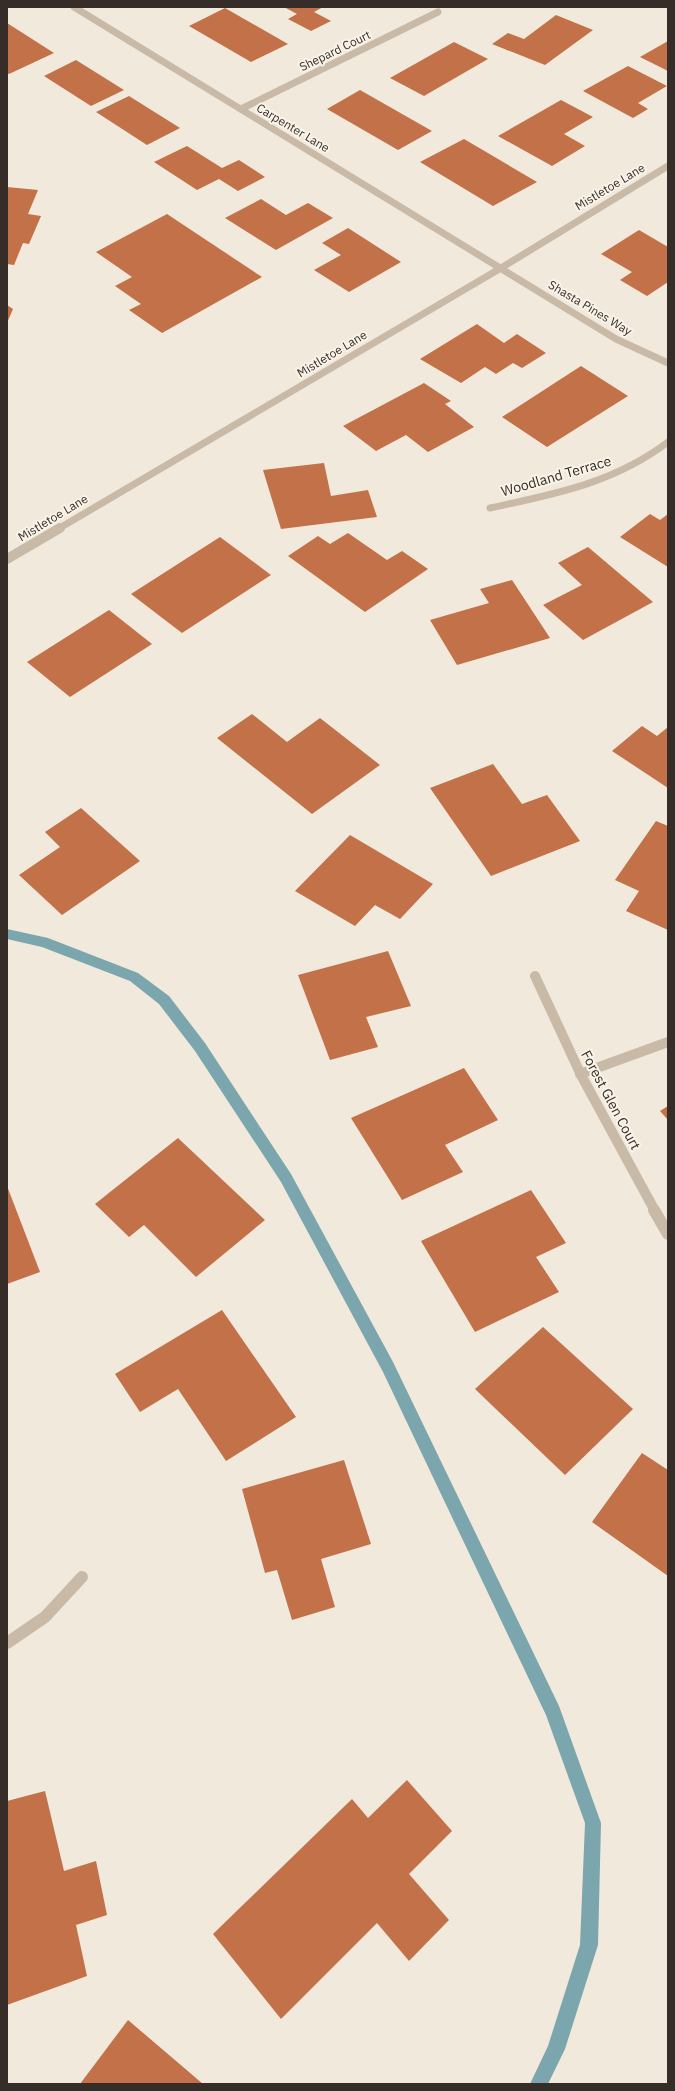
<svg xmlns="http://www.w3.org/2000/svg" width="675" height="2091" viewBox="0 0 675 2091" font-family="'IBM Plex Sans',sans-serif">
<rect width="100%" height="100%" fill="#f1e9db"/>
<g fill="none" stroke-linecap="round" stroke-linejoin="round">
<polygon fill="#7ba6ad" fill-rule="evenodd" points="7,929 48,938 138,973 169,996 205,1043 291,1174 393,1362 559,1706 601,1823 598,1945 565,2049 548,2084 530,2084 548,2046 580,1945 585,1823 546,1715 383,1372 281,1182 195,1051 159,1004 130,981 42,947 7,939"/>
</g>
<g fill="#c27148">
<polygon points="284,7 323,7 314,12 331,21 311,31 288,19 297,14"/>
<polygon points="225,8 288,44 251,62 189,26"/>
<polygon points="556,15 593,30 545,65 492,44 508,33 524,39"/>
<polygon points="7,23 54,53 9,74 7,73"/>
<polygon points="668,41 668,71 640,57"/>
<polygon points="454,42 488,59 424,96 390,78"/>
<polygon points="76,60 124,90 91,106 44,76"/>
<polygon points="628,66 667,86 638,103 648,109 633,118 583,91"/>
<polygon points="360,90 432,131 398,150 327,109"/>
<polygon points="129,96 180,128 147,145 96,112"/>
<polygon points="561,100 593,117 564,134 585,146 552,166 498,136"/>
<polygon points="464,139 537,182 493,206 420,162"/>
<polygon points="187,146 222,168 239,160 265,177 238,191 219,179 197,190 154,162"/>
<polygon points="7,187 38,190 28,214 41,216 29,244 23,243 14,265 7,264"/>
<polygon points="261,199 286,215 308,203 333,218 276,250 225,218"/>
<polygon points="167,214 262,277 162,333 129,310 141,304 115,286 132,277 96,252"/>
<polygon points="348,228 401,262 349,292 314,270 341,255 322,243"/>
<polygon points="639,230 668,247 668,282 647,296 620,280 632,272 601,254"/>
<polygon points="7,305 13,309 7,323"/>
<polygon points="477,324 504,343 517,334 546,353 522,368 513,363 496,374 485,367 461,383 420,359"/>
<polygon points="581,366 628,396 547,447 502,417"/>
<polygon points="424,383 451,401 445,404 474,427 428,452 406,435 376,451 343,426"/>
<polygon points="324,463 331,496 368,490 377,517 281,529 263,470"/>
<polygon points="650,514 660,520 668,514 668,567 620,537"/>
<polygon points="348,533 387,560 402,551 428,569 365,612 288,556 318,536 330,544"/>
<polygon points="220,537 271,575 182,633 131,594"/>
<polygon points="588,547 653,602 583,640 543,605 582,585 558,563"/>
<polygon points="512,580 550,638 457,665 430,620 489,603 480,589"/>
<polygon points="109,610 152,644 70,697 27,662"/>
<polygon points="252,714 287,742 320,718 380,765 312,814 217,738"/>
<polygon points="642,726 657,736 668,727 668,788 612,751"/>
<polygon points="493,764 522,804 547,795 580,841 491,876 430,788"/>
<polygon points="81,808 140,861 62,915 19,875 60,847 45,832"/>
<polygon points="656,821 668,826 668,930 626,911 639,891 615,880"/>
<polygon points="350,835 433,884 400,919 375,905 355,926 295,891"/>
<polygon points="388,951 411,1006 366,1017 378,1047 330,1060 298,975"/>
<polygon points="464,1068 498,1120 445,1145 463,1172 402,1200 351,1118"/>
<polygon points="668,1106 668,1120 660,1111"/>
<polygon points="178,1138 265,1220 196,1277 144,1225 129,1237 95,1204"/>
<polygon points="7,1186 40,1272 7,1284"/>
<polygon points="531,1190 566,1243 536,1257 559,1292 475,1332 421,1241"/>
<polygon points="222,1310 296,1417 226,1461 178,1389 140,1412 115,1374"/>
<polygon points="543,1327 633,1409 565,1475 475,1389"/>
<polygon points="642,1453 668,1470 668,1576 592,1522"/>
<polygon points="344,1460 371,1544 321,1559 335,1607 292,1620 277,1570 265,1573 242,1489"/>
<polygon points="407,1780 452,1831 409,1874 449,1920 409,1961 377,1923 281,2019 213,1934 352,1799 368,1818"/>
<polygon points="45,1791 64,1871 96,1861 107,1915 76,1925 87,1976 7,2005 7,1801"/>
<polygon points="128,2020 203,2084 80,2084"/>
</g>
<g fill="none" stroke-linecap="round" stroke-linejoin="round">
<g stroke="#c9baa8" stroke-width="7">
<polyline points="74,7 616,339 668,363"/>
<polyline points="241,109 438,12"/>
<path d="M490,508C555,494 614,483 668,442"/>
</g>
<g stroke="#c9baa8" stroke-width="10">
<polyline points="535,976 581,1075 655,1211"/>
<polyline points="580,1074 668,1042"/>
</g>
<g stroke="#c9baa8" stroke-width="12">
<polyline points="654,1210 668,1234"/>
<polyline points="7,1643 45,1617 82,1577"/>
</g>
<polyline stroke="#c9baa8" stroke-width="7" points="58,529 501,268 668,166"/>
<polyline stroke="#c9baa8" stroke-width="10" points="7,559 60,528"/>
</g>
<g text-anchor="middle" stroke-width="4" stroke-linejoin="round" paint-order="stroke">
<g font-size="12" fill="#362d28" stroke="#f9f3e8">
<text transform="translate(335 51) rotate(-26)" y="4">Shepard Court</text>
<text transform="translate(293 128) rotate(31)" y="4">Carpenter Lane</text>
<text transform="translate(610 187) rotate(-31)" y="4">Mistletoe Lane</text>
<text transform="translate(590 308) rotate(31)" y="4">Shasta Pines Way</text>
<text transform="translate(332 354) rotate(-31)" y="4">Mistletoe Lane</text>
<text transform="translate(53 518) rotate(-31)" y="4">Mistletoe Lane</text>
</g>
<g font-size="14" fill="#362d28" stroke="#f9f3e8">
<text transform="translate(556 476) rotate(-16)" y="5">Woodland Terrace</text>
<text transform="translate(611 1100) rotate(62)" y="5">Forest Glen Court</text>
</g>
</g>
<rect width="675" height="2091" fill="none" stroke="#362d28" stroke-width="16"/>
</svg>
